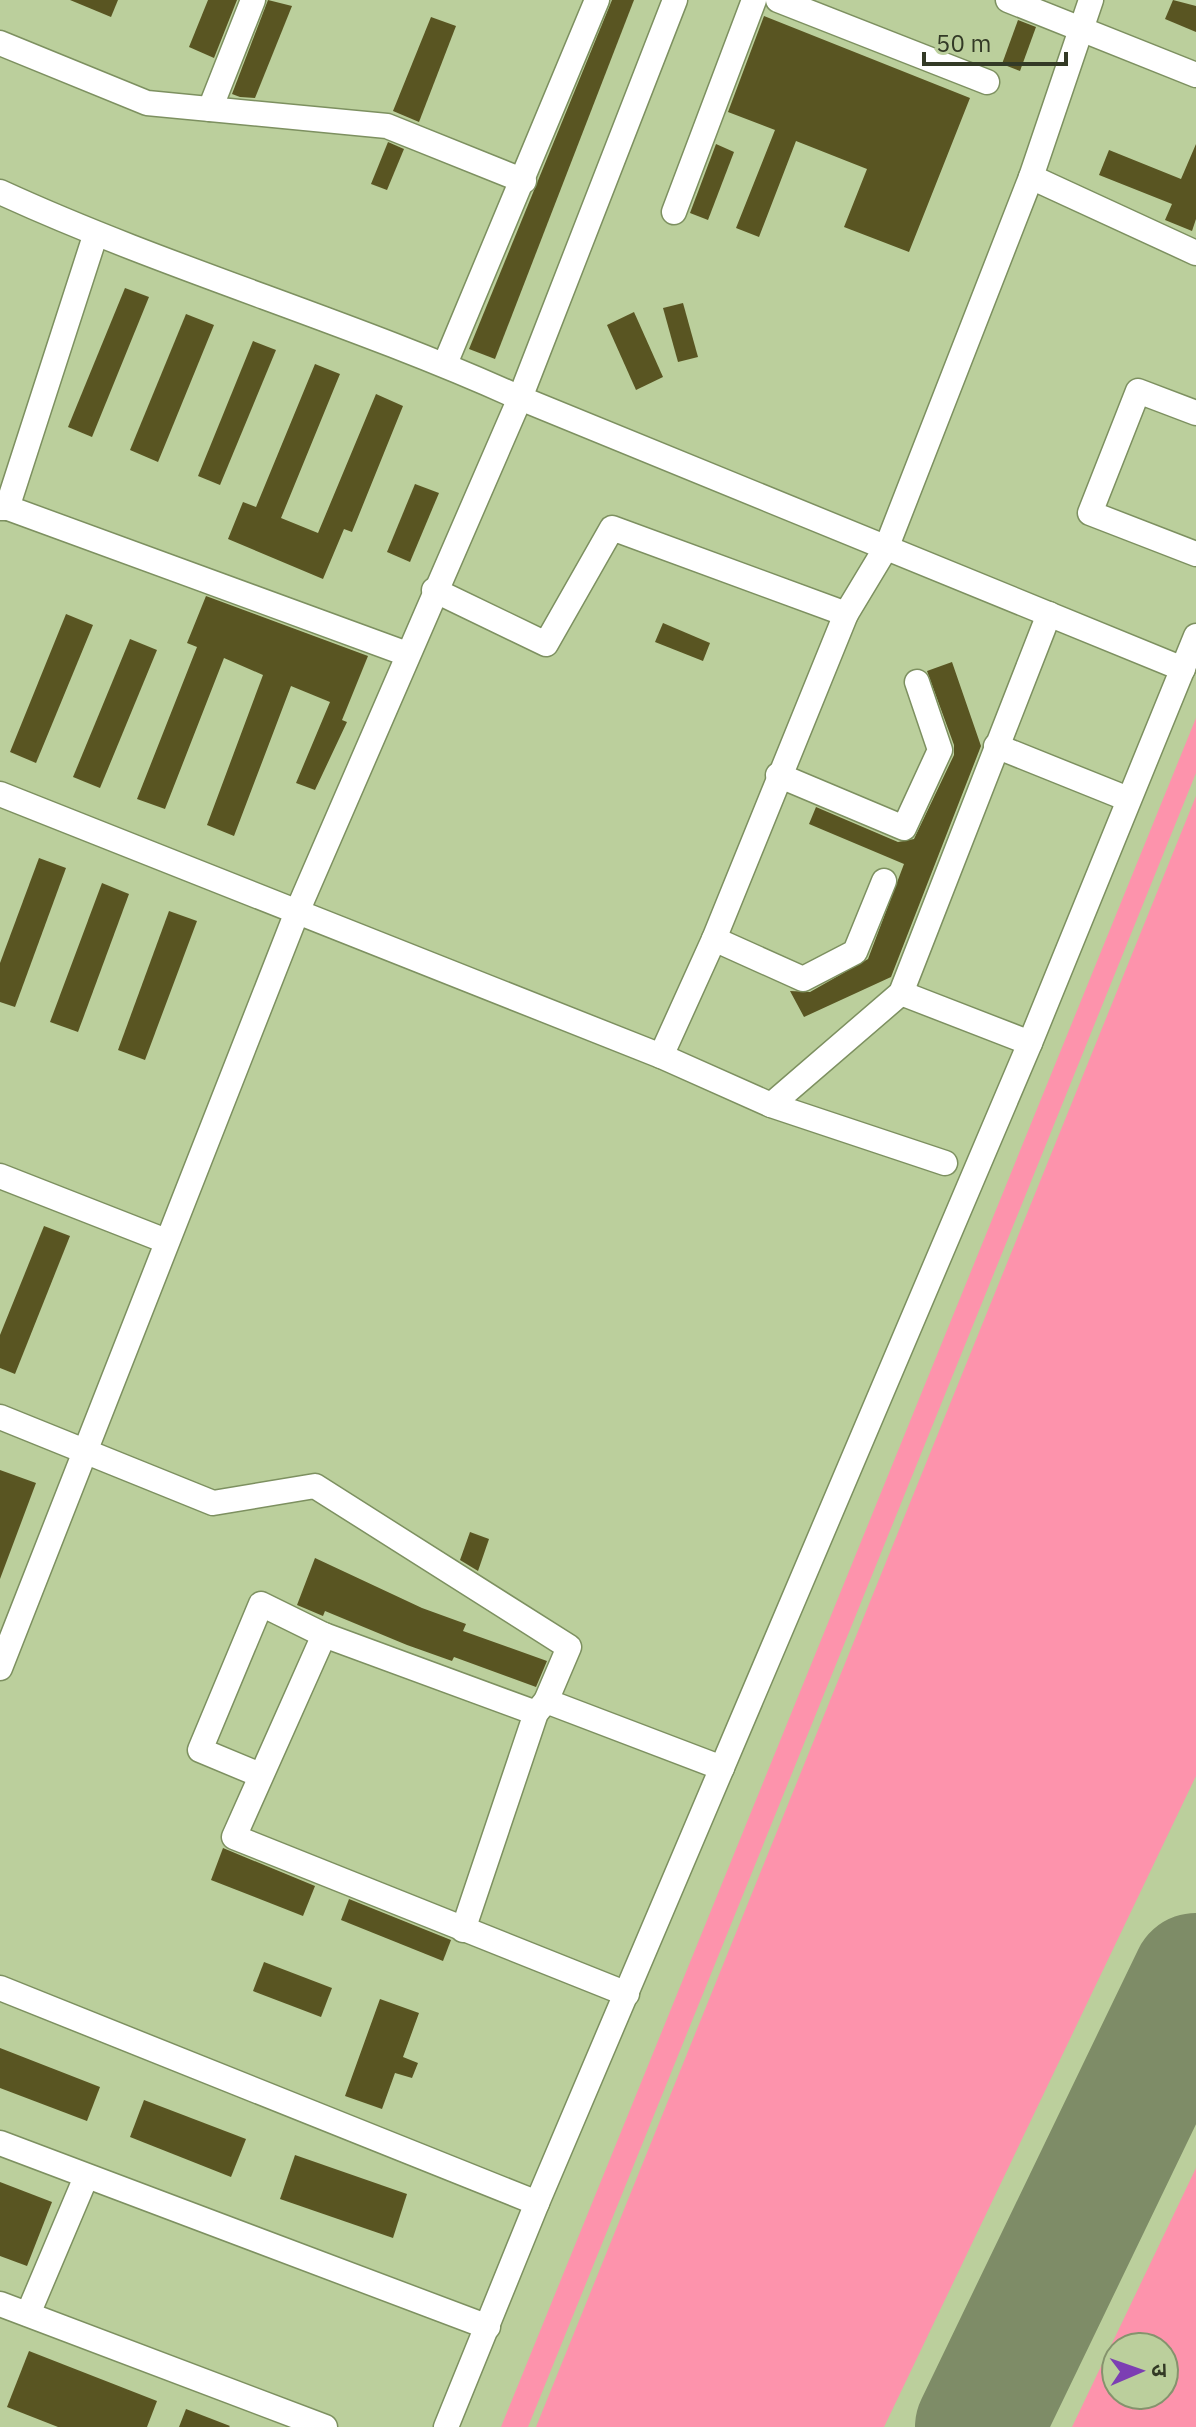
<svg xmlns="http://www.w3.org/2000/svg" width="1196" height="2427" viewBox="0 0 1196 2427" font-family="'IBM Plex Sans','Noto Sans Devanagari',sans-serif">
<rect width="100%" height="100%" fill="#bbcf9c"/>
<g fill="#fd93ac" fill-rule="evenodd">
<polygon points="1196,718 1196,773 528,2427 501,2427"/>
<polygon points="1196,796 1196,1776 884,2427 536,2427"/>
<path d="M1196,2168V2427H1072ZM1116,2347H1164V2395H1116Z"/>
</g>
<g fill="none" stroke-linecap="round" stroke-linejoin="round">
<polyline stroke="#7e8c67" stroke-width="128" points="979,2427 1196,1977"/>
</g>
<g fill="#595522">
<polygon points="70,0 118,0 111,17"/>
<polygon points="208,0 237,0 214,58 189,47"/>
<polygon points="268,0 292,6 255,98 240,97 232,94"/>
<polygon points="612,0 634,0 495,359 469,349"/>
<polygon points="1173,0 1196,6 1196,32 1165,19"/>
<polygon points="764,16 970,98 909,252 844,227 867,169 796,141 759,237 736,228 775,130 728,112"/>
<polygon points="431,17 456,26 419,122 393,111"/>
<polygon points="1018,20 1036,27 1020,71 1002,64"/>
<polygon points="388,142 404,149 387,190 371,184"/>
<polygon points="716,144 734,152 708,220 690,213"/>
<polygon points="1196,144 1196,219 1192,231 1165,220 1172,204 1099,175 1109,150 1181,179"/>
<polygon points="125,288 149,297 92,437 68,427"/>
<polygon points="683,303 698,357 678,362 663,308"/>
<polygon points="634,312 663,377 636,390 607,325"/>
<polygon points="186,314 214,325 158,462 130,450"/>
<polygon points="253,341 276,350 220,485 198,476"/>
<polygon points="315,364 340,374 281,518 318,533 376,394 403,406 352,532 344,529 323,579 228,539 243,502 256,507"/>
<polygon points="415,484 439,493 410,562 387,552"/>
<polygon points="206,596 368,656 342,720 347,722 315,790 296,783 330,702 291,686 234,836 207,825 263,675 224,658 165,809 137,799 197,647 187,643"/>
<polygon points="66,614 93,625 36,763 10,752"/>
<polygon points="663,623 710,643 703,661 655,642"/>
<polygon points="130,639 157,650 100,788 73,777"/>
<polygon points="952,662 981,746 891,977 804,1017 790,991 810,992 868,959 904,864 809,824 816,807 898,842 914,839 954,755 954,745 927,671"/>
<polygon points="39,858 66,868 15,1007 0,1002 0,963"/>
<polygon points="102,883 129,894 78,1032 50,1022"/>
<polygon points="169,911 197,921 145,1060 118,1050"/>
<polygon points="44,1226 70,1236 15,1374 0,1368 0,1335"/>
<polygon points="0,1470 36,1483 0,1579"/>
<polygon points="470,1532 489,1539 478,1571 460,1560"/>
<polygon points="315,1558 422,1608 466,1624 463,1631 547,1661 536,1687 454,1657 452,1661 407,1645 325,1611 323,1616 297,1605"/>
<polygon points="223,1848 315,1886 303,1916 211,1880"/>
<polygon points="349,1899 451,1940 443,1961 341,1920"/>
<polygon points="264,1962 332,1988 321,2017 253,1991"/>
<polygon points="380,1999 419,2013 403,2057 418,2063 412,2078 395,2073 382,2109 345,2096"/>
<polygon points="0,2048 100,2087 87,2121 0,2088"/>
<polygon points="144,2100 246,2139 231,2177 130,2137"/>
<polygon points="295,2155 407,2194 393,2238 280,2199"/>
<polygon points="0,2182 52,2202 27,2266 0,2256"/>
<polygon points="29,2351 157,2401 147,2427 58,2427 7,2407"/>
<polygon points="186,2409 230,2426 229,2427 179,2427"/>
</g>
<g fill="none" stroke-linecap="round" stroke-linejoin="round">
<defs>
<g id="minor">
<polyline points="778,0 987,82"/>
<polyline points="1008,0 1196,75"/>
<polyline points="0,43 147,103 387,126 524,181"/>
<polyline points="210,109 253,0"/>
<polyline points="1031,177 1196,253"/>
<path d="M0,192C170,270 350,321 520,398L1183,669"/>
<polyline points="674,212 754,0"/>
<polyline points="445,364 597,0"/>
<polyline points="1196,413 1138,391 1090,513 1196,554"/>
<polyline points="0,505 407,654"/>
<polyline points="0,508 7,508 95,236"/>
<polyline points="434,590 546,644 612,528 846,614"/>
<polyline points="996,746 1128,799"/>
<polyline points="778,775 904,828 940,750 917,682"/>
<polyline points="0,794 661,1056 771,1105 945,1163"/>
<polyline points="714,939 803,979 855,952 884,881"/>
<polyline points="901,993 1030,1043"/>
<polyline points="661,1056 714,939 846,614 887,546 1031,177 1091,0"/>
<polyline points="771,1105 901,993 1049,614"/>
<polyline points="0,1176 166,1241"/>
<polyline points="0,1417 213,1503 315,1486 569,1647 546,1701 536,1713 463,1930"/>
<polyline points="324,1635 234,1837 627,1994"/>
<polyline points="0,1668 297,912 520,398 675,0"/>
<polyline points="546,1701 722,1768"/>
<polyline points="260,1775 200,1750 261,1604 324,1635 536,1713"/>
<polyline points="0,1988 537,2203"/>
<polyline points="0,2143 488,2327"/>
<polyline points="0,2304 325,2427"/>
<polyline points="28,2314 86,2177"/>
<polyline points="446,2427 537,2203 1030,1043 1196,636"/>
</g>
</defs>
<use href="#minor" stroke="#7d9060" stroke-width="27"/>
<use href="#minor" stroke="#fff" stroke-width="24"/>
</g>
<g transform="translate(1140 2371) rotate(88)"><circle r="38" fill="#bbcf9c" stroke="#85936d" stroke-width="2"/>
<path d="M0-6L14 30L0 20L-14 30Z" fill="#7c3eb3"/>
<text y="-12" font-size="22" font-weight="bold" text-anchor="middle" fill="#333a26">उ</text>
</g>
<path d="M924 52v12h142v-12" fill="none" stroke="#333a26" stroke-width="4"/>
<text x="936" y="52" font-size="24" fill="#333a26" stroke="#bbcf9c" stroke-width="6" paint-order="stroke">50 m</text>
</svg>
